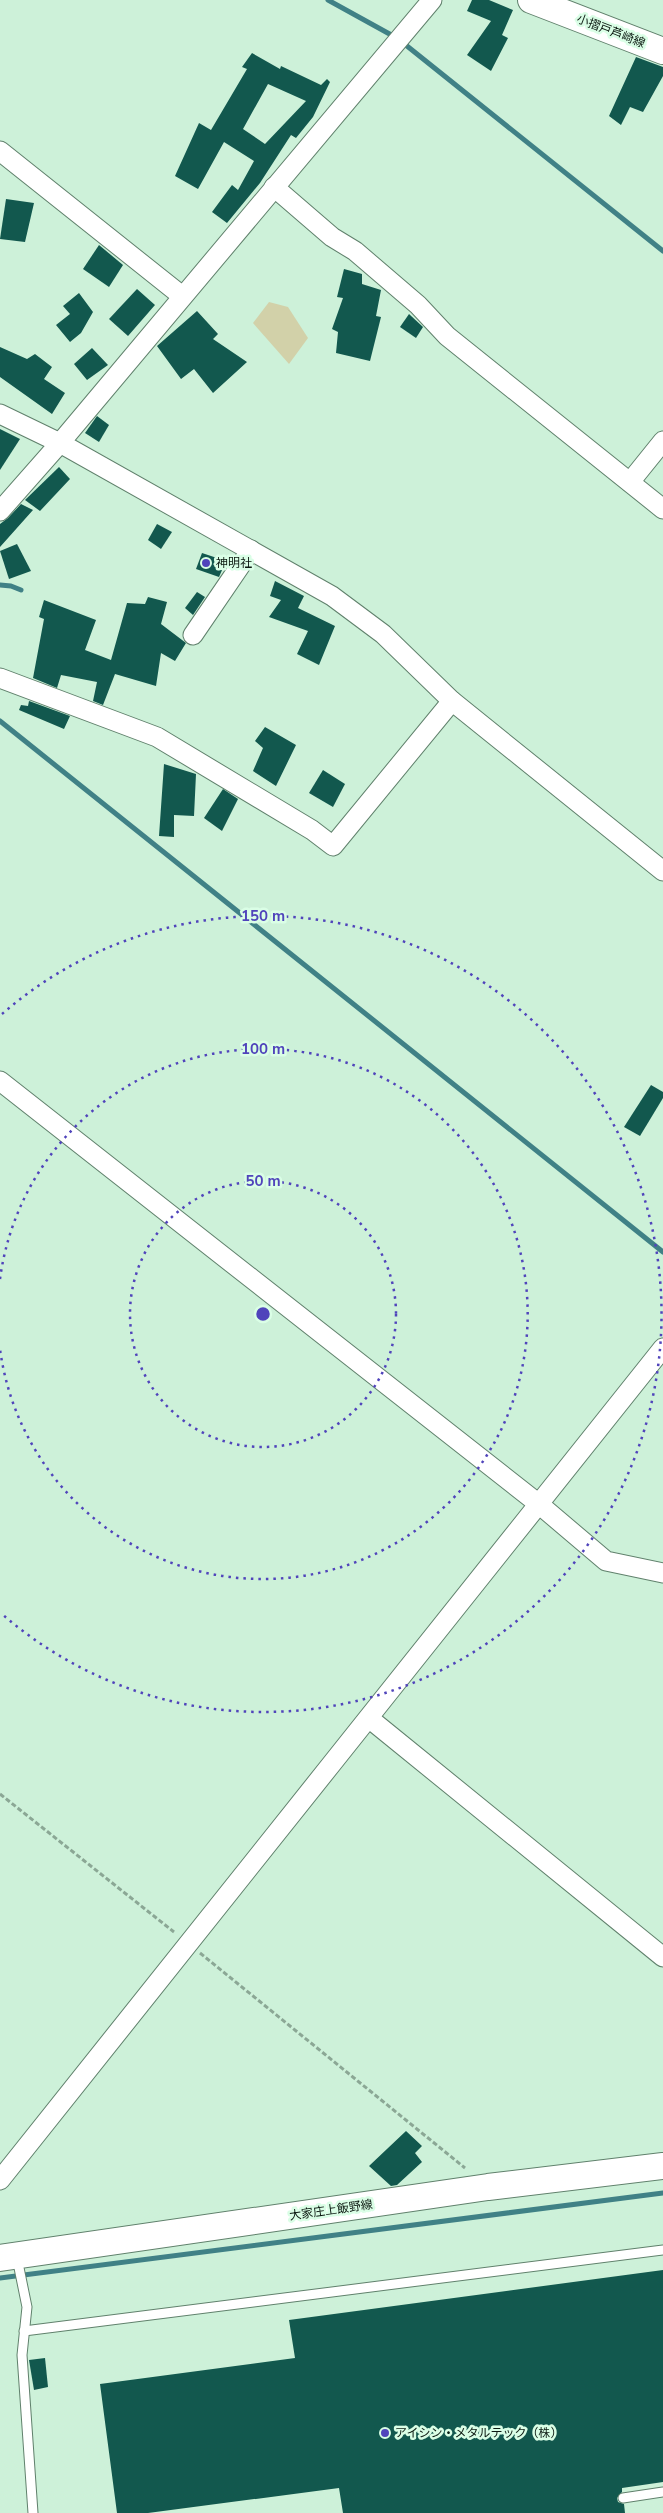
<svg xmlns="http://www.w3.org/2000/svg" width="663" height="2513" viewBox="0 0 663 2513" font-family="'Nunito Sans','Noto Sans JP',sans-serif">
<rect width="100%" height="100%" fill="#cdf1d9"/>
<polygon fill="#d2d1a9" points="269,302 288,307 308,338 289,364 253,323"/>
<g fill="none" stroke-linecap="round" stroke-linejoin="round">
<g stroke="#408186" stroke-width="5">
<polyline points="328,0 395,37"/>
<polyline points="402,42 663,251"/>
<polyline points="0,585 11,586 21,590"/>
<polyline points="0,721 663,1252"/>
<polyline points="0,2278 663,2193"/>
</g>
</g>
<g fill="#12584e" fill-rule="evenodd">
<polygon points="472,0 489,0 513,10 502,35 508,38 491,71 467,55 491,21 467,11"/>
<path d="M252,53L280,69L281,66L321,85L327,79L330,82L313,117L296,138L291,135L260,183L227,223L212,212L232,185L238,190L254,161L224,142L198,189L175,176L199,123L211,130L247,69L242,67ZM268,84L306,101L265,144L243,129Z"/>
<polygon points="636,57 663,67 663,76 643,112 630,107 621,125 609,116"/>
<polygon points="6,199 34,203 25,242 0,239"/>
<polygon points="99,245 123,265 109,287 83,269"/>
<polygon points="344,269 362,274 362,284 381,290 376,316 381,317 370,361 336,353 338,332 332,329 343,298 337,297"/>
<polygon points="137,289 155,305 128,336 109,319"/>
<polygon points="79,293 93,312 81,333 70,342 56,325 70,314 63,306"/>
<polygon points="197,311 218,334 213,339 247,362 213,393 194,369 181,379 157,346"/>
<polygon points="409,314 423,327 416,338 400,327"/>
<polygon points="0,347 27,359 35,354 52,367 44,379 65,393 52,414 0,377"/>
<polygon points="92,348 108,365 87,380 74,364"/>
<polygon points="97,416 109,425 99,442 85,433"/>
<polygon points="0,429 20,439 0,470"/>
<polygon points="59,467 70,479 40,511 25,500"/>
<polygon points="21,504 33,510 0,547 0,524 8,518"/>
<polygon points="157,524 172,532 161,549 148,540"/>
<polygon points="17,544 31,571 9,579 0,551"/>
<polygon points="202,553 226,561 219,577 196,569"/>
<polygon points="275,581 304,596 298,608 335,626 319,665 297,654 308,631 269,617 281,600 270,596"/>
<polygon points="197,592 205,597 193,615 185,608"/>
<polygon points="148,597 167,602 161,624 186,643 175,661 161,653 156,686 115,674 103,705 93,701 97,682 61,675 57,688 33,678 44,619 39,617 44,600 96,620 85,650 111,660 127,603 145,604"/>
<polygon points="29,701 70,716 64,729 19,710 21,705 28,706"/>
<polygon points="265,727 296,745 276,786 253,771 263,748 255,741"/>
<polygon points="164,764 196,774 194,816 174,815 174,837 159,836"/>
<polygon points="323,770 345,784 333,807 309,793"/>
<polygon points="223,789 238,799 222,831 204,818"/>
<polygon points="651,1085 663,1092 663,1098 640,1136 624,1127"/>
<polygon points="406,2131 422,2146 415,2153 422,2162 397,2185 391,2186 369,2166"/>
<polygon points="663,2270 663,2482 622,2488 622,2492 617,2498 618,2502 624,2504 625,2513 343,2513 339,2488 148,2513 117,2513 100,2384 295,2358 289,2320"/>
<polygon points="45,2358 48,2387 34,2390 29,2360"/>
</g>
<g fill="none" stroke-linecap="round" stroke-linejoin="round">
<defs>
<g id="lane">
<polyline points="17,2258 27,2307 22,2355 33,2513"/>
<polyline points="24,2331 663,2250"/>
<polyline points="623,2498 663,2492"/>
</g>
<g id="street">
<polyline points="0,151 182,296"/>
<polyline points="274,187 332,237 355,251 418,305 447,336 663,509"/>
<polyline points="0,414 60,443 332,596 383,634 452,701 663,871"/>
<polyline points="630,482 663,441"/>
<polyline points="0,511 60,443 432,0"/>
<polyline points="193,635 251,550"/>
<polyline points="0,678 157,737 312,830 333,846 452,701"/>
<polyline points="0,1081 540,1505 606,1561 663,1573"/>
<polyline points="370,1719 663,1957"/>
<path d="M0,2180C219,1901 444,1627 663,1348"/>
</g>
<g id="secondary">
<polyline points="531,0 663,51"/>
<polyline points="0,2258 488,2187 663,2166"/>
</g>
</defs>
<use href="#lane" stroke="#60816c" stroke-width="11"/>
<use href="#street" stroke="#60816c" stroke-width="21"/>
<use href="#secondary" stroke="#60816c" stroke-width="28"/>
<g stroke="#8ba795" stroke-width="3" stroke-dasharray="5 2.5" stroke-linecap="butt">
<polyline points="0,1794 174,1932"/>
<polyline points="200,1953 465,2168"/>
</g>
<use href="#lane" stroke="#fff" stroke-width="9"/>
<use href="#street" stroke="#fff" stroke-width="19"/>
<use href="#secondary" stroke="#fff" stroke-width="26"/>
</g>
<g fill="none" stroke="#5044bb" stroke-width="2.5" stroke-dasharray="2.5 5">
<circle cx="263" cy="1314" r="133"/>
<path d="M0 1279A265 265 0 1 1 0 1349"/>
<path d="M2 1014A398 398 0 1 1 2 1614"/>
</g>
<g fill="#5044bb" stroke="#dafee6" stroke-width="2">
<circle cx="206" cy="563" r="5"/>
<circle cx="385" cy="2433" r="5"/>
</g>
<g text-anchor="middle" stroke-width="5" stroke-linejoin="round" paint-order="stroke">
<g font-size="12" fill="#0b1810" stroke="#dafee6">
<text transform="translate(611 31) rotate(21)" y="4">小摺戸芦崎線</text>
<text transform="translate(331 2210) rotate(-8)" y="4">大家庄上飯野線</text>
</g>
<g font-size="12" fill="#0b1810" stroke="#dafee6" text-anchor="start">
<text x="216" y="567">神明社</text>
<text x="395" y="2437">アイシン・メタルテック（株）</text>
</g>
</g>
<circle cx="263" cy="1314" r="8" fill="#5044bb" stroke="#dafee6" stroke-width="2.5"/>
<g font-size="15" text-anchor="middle" font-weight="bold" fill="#5044bb" stroke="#dafee6" stroke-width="5" stroke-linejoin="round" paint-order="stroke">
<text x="263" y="921">150 m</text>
<text x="263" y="1054">100 m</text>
<text x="263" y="1186">50 m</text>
</g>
</svg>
